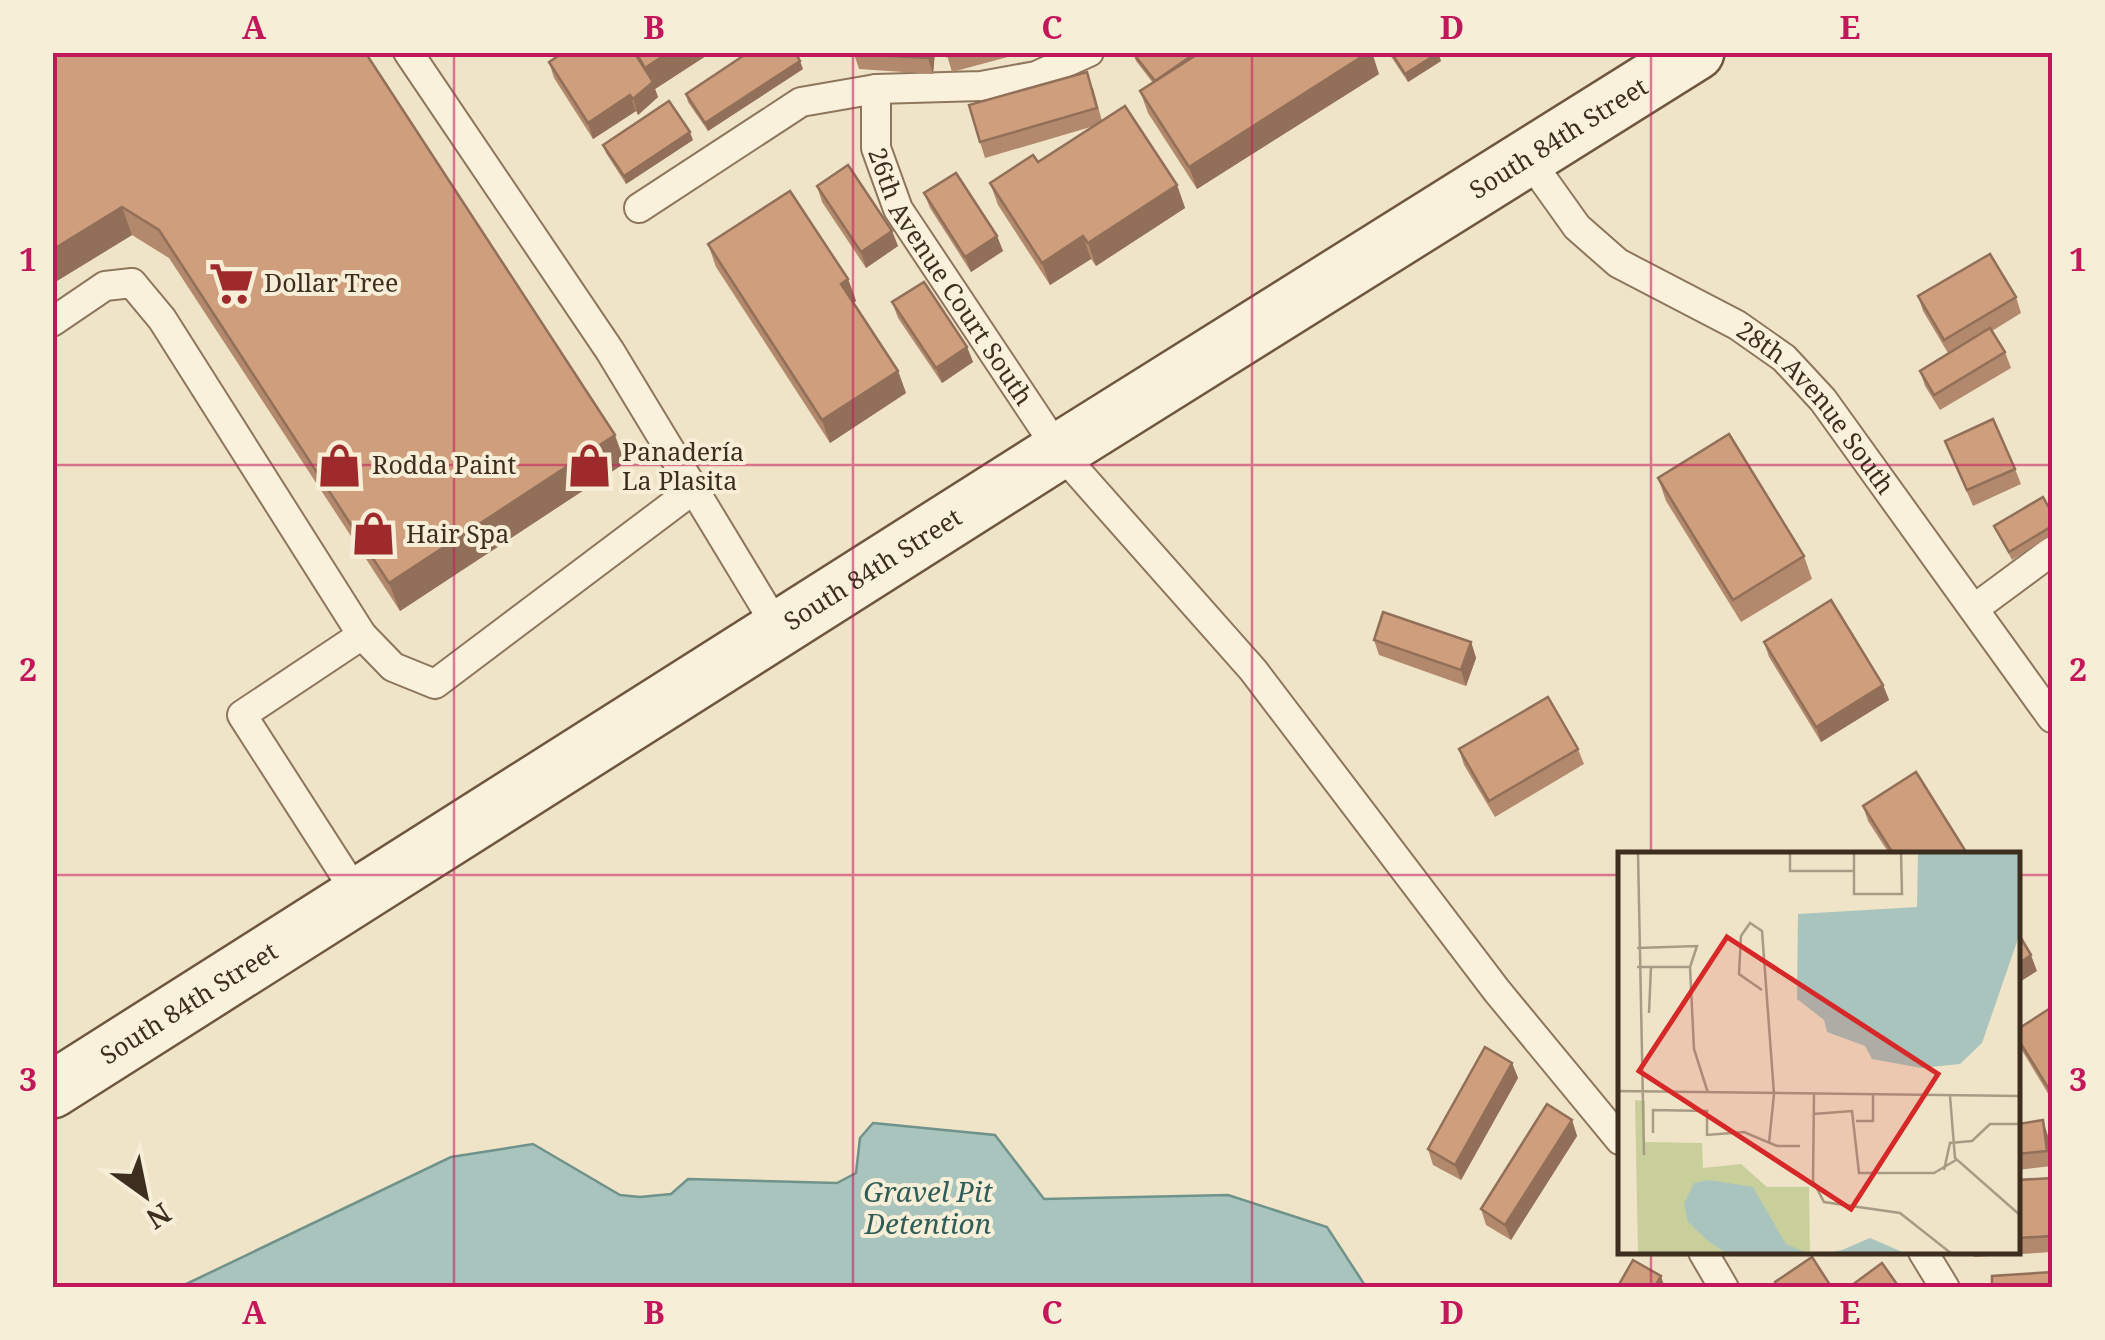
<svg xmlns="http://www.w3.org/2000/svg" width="2105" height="1340" viewBox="0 0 2105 1340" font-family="'Noto Serif',serif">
<rect width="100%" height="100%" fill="#f0e4c8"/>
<polygon fill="#a9c4bc" stroke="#6f938a" stroke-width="2.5" points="873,1123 995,1135 1044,1199 1228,1195 1327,1227 1366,1287 180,1287 451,1157 533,1144 620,1195 640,1197 671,1194 688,1179 837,1183 856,1173 860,1138"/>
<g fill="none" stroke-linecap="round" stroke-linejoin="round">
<defs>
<g id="service">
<polyline points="408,52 610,351 779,630"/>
<path id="s1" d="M876,89V148L898,209L1059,451L1253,670L1497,991L1620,1140"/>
<path id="s2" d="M1527,157L1577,227L1618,263L1737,325L1784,358L1823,400L2052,718"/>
<polyline points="639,208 801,102 876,89 981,86 1036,76 1089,52"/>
<polyline points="52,322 105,286 132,283 162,319 362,635 393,667 435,684 694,489"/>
<polyline points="1975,608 2052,551"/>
<polyline points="359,897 242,715 362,635"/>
<polyline points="1703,1252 1724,1288"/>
<polyline points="1923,1252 1945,1288"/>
</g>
<g id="secondary">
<path id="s3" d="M52,1090L1059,451L1696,52"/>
</g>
</defs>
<use href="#service" stroke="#8d765c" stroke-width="32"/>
<use href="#secondary" stroke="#6f573f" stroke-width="60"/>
<use href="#service" stroke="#faf1dc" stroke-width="28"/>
<use href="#secondary" stroke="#faf1dc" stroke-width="55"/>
</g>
<g fill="#b2896c">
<polygon points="52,52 625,463 400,611 169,258 132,235 52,284"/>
<polygon points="556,52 712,52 655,89 658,97 638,115 636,111 593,139 554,78 549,62 557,57"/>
<polygon points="935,52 933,74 859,69 854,54"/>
<polygon points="946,52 1026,52 952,72"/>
<polygon points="1388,52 1438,52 1441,61 1408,82"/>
<polygon points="1133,53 1379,74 1197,189 1148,113 1140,91 1153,83 1136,61"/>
<polygon points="803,69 708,131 688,102 686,94"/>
<polygon points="1093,88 1102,121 1177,185 1185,208 1096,266 1091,259 1050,285 998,205 990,183 1038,162 1094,126 985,158 980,142"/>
<polygon points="693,140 626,184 606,153 603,145"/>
<polygon points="817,186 892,231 898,246 866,268 822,202"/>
<polygon points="924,193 997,236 1003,251 971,272 930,208"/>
<polygon points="708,244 848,279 856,301 853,303 898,371 906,393 830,443 716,267"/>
<polygon points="1918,296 2016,297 2021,313 1992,331 2005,352 2011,368 1940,410 1925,386 1920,371 1948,353 1923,311"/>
<polygon points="892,302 967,347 973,362 942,383 898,318"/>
<polygon points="1945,441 2015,469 2021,484 1973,506"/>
<polygon points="1658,478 1804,556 1812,579 1741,622 1666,501"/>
<polygon points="2052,513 2052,535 2012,560 1994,526"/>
<polygon points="1374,640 1471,642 1476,658 1466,686 1379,655"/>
<polygon points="1764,642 1883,685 1889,700 1821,742 1769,657"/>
<polygon points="1459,749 1578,749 1584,764 1495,817 1464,765"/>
<polygon points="1863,806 1968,855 1890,855 1868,821"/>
<polygon points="2052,1007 2052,1100 2018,1044 2018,1029"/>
<polygon points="1512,1063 1518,1078 1461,1180 1433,1165 1428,1149"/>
<polygon points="1572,1120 1577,1136 1511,1240 1486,1225 1481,1209"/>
<polygon points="2018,1124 2048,1136 2052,1166 2018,1170"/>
<polygon points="2052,1178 2052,1252 1974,1257 1972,1252 2018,1252 2018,1180"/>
</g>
<g fill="#916f58">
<polygon points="669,52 712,52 655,89 658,97 638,115 633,99 651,83 645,68"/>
<polygon points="928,52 935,52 933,74 928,58"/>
<polygon points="1369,52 1372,52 1379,74 1197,189 1189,167"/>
<polygon points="1438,53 1441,61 1408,82 1405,74"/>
<polygon points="800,61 803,69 708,131 705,123"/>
<polygon points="630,95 636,111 593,139 588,123"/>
<polygon points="690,132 693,140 626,184 624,176"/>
<polygon points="1177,185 1185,208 1096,266 1088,243"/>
<polygon points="122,207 132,235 52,284 52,250"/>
<polygon points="892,231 898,246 866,268 861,252"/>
<polygon points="997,236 1003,251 971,272 965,257"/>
<polygon points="1083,236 1091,259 1050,285 1042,263"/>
<polygon points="848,279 856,301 849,306 841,284"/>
<polygon points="967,347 973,362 942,383 936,368"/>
<polygon points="898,371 906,393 830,443 822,420"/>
<polygon points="615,435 625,463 400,611 389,583"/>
<polygon points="1471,642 1476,658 1466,686 1461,670"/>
<polygon points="1883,685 1889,700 1821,742 1816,727"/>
<polygon points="2031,955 2037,971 2018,983 2018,964"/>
<polygon points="1512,1063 1518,1078 1461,1180 1455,1165"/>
<polygon points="1572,1120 1577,1136 1511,1240 1505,1225"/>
<polygon points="2043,1120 2048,1136 2052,1166 2047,1151"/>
<polygon points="1661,1276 1665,1288 1654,1288"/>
</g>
<g fill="#cf9f7d" stroke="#916f58" stroke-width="2.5">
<polygon points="52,52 365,52 615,435 389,583 159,230 122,207 52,250"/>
<polygon points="556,52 634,52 653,82 633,99 630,95 588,123 549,62 558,56"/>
<polygon points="636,52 669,52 645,68"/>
<polygon points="749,52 795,52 800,61 705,123 686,94"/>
<polygon points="854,52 928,52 928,58 854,54"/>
<polygon points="946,52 962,52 947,56"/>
<polygon points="1134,52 1197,52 1155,81 1133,53"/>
<polygon points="1201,52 1369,52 1189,167 1140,91"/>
<polygon points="1391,52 1438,52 1438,53 1405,74"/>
<polygon points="1087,72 1097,108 980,142 969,105"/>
<polygon points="669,101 690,132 624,176 603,145"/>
<polygon points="1125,106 1177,185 1088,243 1083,236 1042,263 990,183 1033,155 1038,162"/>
<polygon points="848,165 892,231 861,252 817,186"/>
<polygon points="956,173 997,236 965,257 924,193"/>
<polygon points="790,191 848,279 841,284 898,371 822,420 708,244"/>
<polygon points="1990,254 2016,297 1944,340 1918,296"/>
<polygon points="924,282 967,347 936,368 892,302"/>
<polygon points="1990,328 2005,352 1934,395 1920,371"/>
<polygon points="1993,419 2015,469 1967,490 1945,441"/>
<polygon points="1729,434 1804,556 1733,600 1658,478"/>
<polygon points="2043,497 2052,513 2052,526 2009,552 1994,526"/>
<polygon points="1831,600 1883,685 1816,727 1764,642"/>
<polygon points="1383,612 1471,642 1461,670 1374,640"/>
<polygon points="1548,697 1578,749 1489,801 1459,749"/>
<polygon points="1916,772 1968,855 1894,855 1863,806"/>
<polygon points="2018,933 2031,955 2018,964"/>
<polygon points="2052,1007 2052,1094 2018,1039 2018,1029"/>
<polygon points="1485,1047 1512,1063 1455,1165 1428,1149"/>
<polygon points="1547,1104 1572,1120 1505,1225 1481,1209"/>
<polygon points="2043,1120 2047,1151 2018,1154 2018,1124"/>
<polygon points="2052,1178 2052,1236 2018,1238 2018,1180"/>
<polygon points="1812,1257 1832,1288 1778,1288 1775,1282"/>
<polygon points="1633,1260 1661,1276 1654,1288 1617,1288"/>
<polygon points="1882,1263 1899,1287 1898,1288 1848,1288"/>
<polygon points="2052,1272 2052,1288 1992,1288 1992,1276"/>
</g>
<path fill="none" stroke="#c2185b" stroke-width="2.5" stroke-opacity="0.55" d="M454,52V1288M853,52V1288M1252,52V1288M1651,52V855M52,465H2052M52,875H1620M2018,875H2052M1651,1252V1288"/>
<defs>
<symbol id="supermarket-bare" viewBox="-9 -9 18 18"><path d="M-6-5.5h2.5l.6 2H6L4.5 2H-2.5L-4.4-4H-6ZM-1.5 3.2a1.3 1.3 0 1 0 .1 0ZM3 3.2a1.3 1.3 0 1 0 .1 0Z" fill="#9e2a2b" stroke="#f7eed8" stroke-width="2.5" paint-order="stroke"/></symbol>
<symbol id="shop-bare" viewBox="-9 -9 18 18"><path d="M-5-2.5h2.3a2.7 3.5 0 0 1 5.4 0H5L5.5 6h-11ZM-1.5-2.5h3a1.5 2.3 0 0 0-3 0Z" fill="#9e2a2b" stroke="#f7eed8" stroke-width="2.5" paint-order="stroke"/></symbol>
</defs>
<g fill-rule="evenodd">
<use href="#supermarket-bare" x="200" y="252" width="63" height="63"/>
<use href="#shop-bare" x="308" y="434" width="63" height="63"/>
<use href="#shop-bare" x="558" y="434" width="63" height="63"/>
<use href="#shop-bare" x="342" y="502" width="63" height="63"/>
</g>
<g text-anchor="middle" stroke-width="8" stroke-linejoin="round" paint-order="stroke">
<g font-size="25" fill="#3d2e20" stroke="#f7eed8">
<text dy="9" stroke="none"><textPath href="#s3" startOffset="1782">South 84th Street</textPath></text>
<text dy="9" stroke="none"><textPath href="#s1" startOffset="208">26th Avenue Court South</textPath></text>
<text dy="9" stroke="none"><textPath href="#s2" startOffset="390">28th Avenue South</textPath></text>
<text dy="9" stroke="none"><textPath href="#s3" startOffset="972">South 84th Street</textPath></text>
<text dy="9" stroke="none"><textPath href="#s3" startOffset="162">South 84th Street</textPath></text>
</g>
<g font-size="25" fill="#3d2e20" stroke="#f7eed8" text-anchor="start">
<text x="264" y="292">Dollar Tree</text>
<text x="622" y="461">Panadería<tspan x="622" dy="29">La Plasita</tspan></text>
<text x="372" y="474">Rodda Paint</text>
<text x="406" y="543">Hair Spa</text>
</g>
<g font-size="28" font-style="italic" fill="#2f5d5a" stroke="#f7eed8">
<text x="928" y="1202">Gravel Pit<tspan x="928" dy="32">Detention</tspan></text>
</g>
</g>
<g transform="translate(1618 852)">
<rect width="402" height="402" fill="#f0e4c8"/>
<path d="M17,248L27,249V290L84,291L85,316L123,312L149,335H191L192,402H20Z" fill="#c9cf9b"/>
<path d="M300,0H403L402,81L364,191L342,212L303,216L254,207L247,194L209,180L206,168L179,147L180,62L299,55ZM91,328L135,335L168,392L192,402H109L90,389L70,370L66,352L76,331ZM252,386L289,402H202L224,398Z" fill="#a9c4bc"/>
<path fill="none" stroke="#a89b85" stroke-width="2.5" d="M20,0L26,303M172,0V19H236M236,0V42H284L283,0M19,96L79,94L72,115L76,197L90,241M19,115H72M144,138L121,122L123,84L132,71L144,79L156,242L151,291M31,161L33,115M0,239L403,244M196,242L195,329L206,350L282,361L334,402M332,244L337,306L403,364M195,262L234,259L241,321H316L338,308M238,269H255V243M35,281V258L89,259V283L126,280L159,294H182M0,299V239M326,318L332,291L354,289L372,272H403"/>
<path fill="#d62828" fill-opacity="0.15" stroke="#d62828" stroke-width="5" d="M109,85L320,222L233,357L21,219Z"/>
<rect width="402" height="402" fill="none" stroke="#3d2e20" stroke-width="5"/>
</g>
<rect width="2105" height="1340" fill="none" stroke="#f7eed8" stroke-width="110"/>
<g transform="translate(145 1195) rotate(147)" stroke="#f7eed8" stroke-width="8" paint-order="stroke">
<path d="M0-8L18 38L0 25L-18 38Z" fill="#3d2e20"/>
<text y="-15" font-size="28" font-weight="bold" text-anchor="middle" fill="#3d2e20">N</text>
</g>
<rect x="55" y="55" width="1995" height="1230" fill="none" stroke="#c2185b" stroke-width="4"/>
<g font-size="32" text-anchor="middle" font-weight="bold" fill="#c2185b">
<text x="254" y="39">A</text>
<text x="654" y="39">B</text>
<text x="1052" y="39">C</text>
<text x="1452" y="39">D</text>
<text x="1850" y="39">E</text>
<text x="28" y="271">1</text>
<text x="2078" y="271">1</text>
<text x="28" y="681">2</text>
<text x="2078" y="681">2</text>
<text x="28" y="1091">3</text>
<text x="2078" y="1091">3</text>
<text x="254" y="1324">A</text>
<text x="654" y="1324">B</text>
<text x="1052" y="1324">C</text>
<text x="1452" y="1324">D</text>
<text x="1850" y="1324">E</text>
</g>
</svg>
